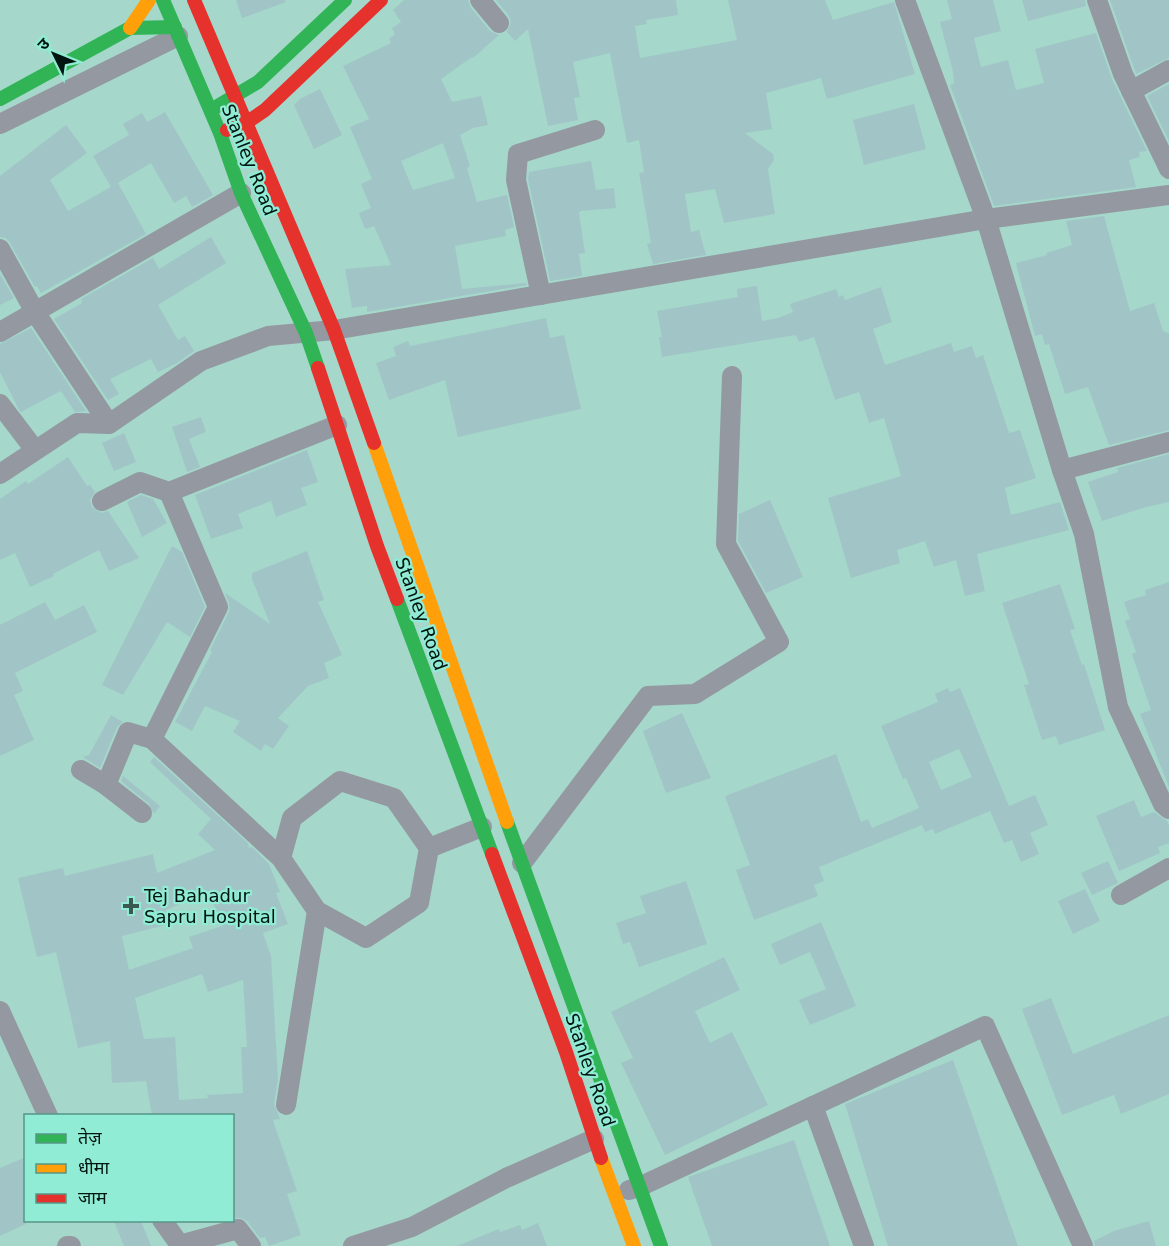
<svg xmlns="http://www.w3.org/2000/svg" width="1169" height="1246" viewBox="0 0 1169 1246" font-family="'DejaVu Sans','Noto Sans Devanagari',sans-serif">
<rect width="100%" height="100%" fill="#a5d7ca"/>
<g fill="#a1c5c7" fill-rule="evenodd">
<polygon points="236,0 285,0 286,2 242,18"/>
<path d="M404,0H468L471,8L490,31L499,35L473,58L472,57L441,79L452,102L481,96L488,125L473,128L460,135L470,166L467,168L477,202L507,195L514,227L505,230L506,236L455,246L462,289L526,283L527,285L367,312V306L352,308L345,269L391,265L374,226L365,229L359,213L371,208L361,184L372,179L350,127L369,119L343,66L391,43L389,39L395,34L392,28L401,22L393,10ZM443,143L455,178L413,190L401,161Z"/>
<polygon points="496,0 676,0 678,15 646,20 647,24 635,26 640,58 737,40 728,0 825,0 833,20 894,2 915,74 827,99 821,78 766,93 772,129 745,133 773,154 774,160 768,169 775,214 724,223 715,189 685,194 691,232 699,230 706,255 653,264 647,244 651,243 639,173 644,172 639,140 627,143 610,53 573,62 580,97 574,98 578,120 548,126 528,29 515,41 507,32 511,22 509,16"/>
<polygon points="947,0 993,0 1001,31 974,38 981,67 1008,60 1016,90 1044,83 1035,49 1096,33 1112,79 1147,151 1139,152 1140,157 1129,160 1136,187 994,206 950,85 954,84 953,72 940,22 952,19"/>
<polygon points="1022,0 1085,0 1086,6 1028,21"/>
<polygon points="1110,0 1169,0 1169,58 1136,74"/>
<polygon points="1169,84 1169,141 1147,96"/>
<polygon points="320,89 342,135 314,149 294,105 300,99"/>
<polygon points="914,104 926,149 864,165 853,120"/>
<polygon points="165,112 213,195 192,207 186,196 174,203 151,163 111,187 93,156 129,135 123,124 142,113 147,122"/>
<polygon points="66,125 87,153 50,180 68,211 118,183 146,234 41,293 37,286 35,287 10,243 6,238 0,237 0,176"/>
<polygon points="591,161 596,190 614,188 616,208 581,211 579,213 585,253 579,254 582,276 550,281 528,179 529,172"/>
<polygon points="1104,216 1130,311 1154,303 1163,331 1169,334 1169,430 1109,445 1088,387 1065,394 1049,344 1045,345 1042,334 1035,336 1016,263 1047,255 1046,253 1072,245 1066,221"/>
<polygon points="211,237 226,263 158,305 178,340 185,336 194,351 177,363 158,372 151,359 110,379 119,394 108,400 54,319 82,303 81,299 153,258 159,269"/>
<polygon points="0,274 14,298 0,305"/>
<polygon points="757,286 762,321 778,318 793,312 790,304 836,289 839,297 843,295 845,300 881,287 892,322 873,329 885,365 951,343 954,352 972,346 976,358 983,355 1009,433 1020,430 1036,478 1005,488 1011,515 1060,502 1069,530 977,554 985,591 965,596 956,560 934,567 925,541 897,550 900,563 851,578 828,498 901,476 884,418 869,423 859,392 835,400 814,337 799,342 796,335 662,357 659,337 662,337 657,311 738,297 737,289"/>
<polygon points="546,318 550,338 564,335 581,409 458,437 445,380 389,400 376,363 396,356 393,347 408,341 410,346"/>
<polygon points="31,328 86,411 75,412 61,391 21,412 19,410 0,372 0,344"/>
<polygon points="201,417 206,432 189,439 200,467 187,472 172,427"/>
<polygon points="124,433 136,462 114,471 102,443"/>
<polygon points="307,450 318,482 301,488 307,505 276,517 271,501 238,514 243,528 211,539 195,495"/>
<polygon points="1169,454 1169,502 1146,507 1102,521 1088,482 1118,472 1117,468"/>
<polygon points="68,457 87,486 90,485 95,492 90,500 92,507 101,513 108,511 139,558 109,571 99,550 53,574 54,576 30,587 15,553 0,560 0,499 26,481 28,484"/>
<polygon points="141,495 153,499 167,523 142,537 127,502"/>
<polygon points="770,500 803,577 766,593 738,541 739,514"/>
<polygon points="172,546 182,552 205,607 190,637 167,622 123,695 102,685"/>
<polygon points="307,551 324,600 318,602 342,655 324,663 329,678 308,686 278,718 289,726 273,749 265,744 261,751 233,732 240,721 205,706 192,731 175,722 212,652 210,650 229,612 229,603 225,593 270,624 252,579 252,573"/>
<polygon points="1169,582 1169,787 1140,714 1151,710 1132,654 1136,652 1125,621 1130,619 1124,602 1146,595 1145,590"/>
<polygon points="1060,584 1075,629 1070,630 1082,665 1084,664 1105,730 1059,745 1056,736 1042,740 1024,685 1029,684 1002,603"/>
<polygon points="45,602 55,620 84,605 97,632 15,673 23,691 14,695 34,740 0,756 0,625"/>
<path d="M948,688L950,692L960,688L1009,806L1035,795L1048,825L1030,833L1039,854L1021,862L1012,840L1004,843L990,811L935,834L933,829L925,832L922,825L819,867L824,881L814,885L818,896L754,920L736,870L750,865L725,796L836,754L861,822L868,819L872,828L919,808L906,778L903,779L881,726L938,702L935,694ZM959,749L972,777L941,790L929,762Z"/>
<polygon points="682,713 711,778 666,793 643,731"/>
<polygon points="111,715 123,722 117,727 100,768 83,757 89,755"/>
<path d="M154,757L248,843L249,848L252,847L269,864L280,892L276,893L288,924L263,933L271,956L278,1079L274,1104L280,1119L273,1120L297,1191L287,1194L301,1235L269,1246L265,1237L260,1238L247,1221L241,1218H232V1116H152L146,1081L112,1083L110,1041L78,1048L56,952L37,957L18,878L63,868L65,876L153,854L157,873L215,850L198,834L211,819L150,762ZM209,892L222,926L189,937L193,948L129,970L122,936L170,924L166,910ZM202,974L208,992L243,980L247,1047H241L243,1093L207,1095L208,1098L179,1100L175,1037L144,1039L135,998Z"/>
<polygon points="123,776 160,806 154,814 149,804 121,781"/>
<polygon points="1134,800 1141,817 1154,812 1167,821 1169,826 1169,843 1158,847 1160,853 1119,871 1096,816"/>
<polygon points="1108,861 1118,883 1092,895 1081,873"/>
<polygon points="686,881 707,944 639,967 630,942 623,944 616,923 646,913 640,896"/>
<polygon points="1085,889 1100,921 1073,934 1058,901"/>
<polygon points="821,922 856,1006 810,1025 799,1000 826,989 810,952 780,965 771,944"/>
<polygon points="724,957 740,990 695,1011 710,1043 732,1032 768,1105 665,1155 621,1063 633,1058 611,1012"/>
<polygon points="1051,998 1073,1054 1169,1015 1169,1094 1121,1114 1114,1095 1062,1115 1022,1009"/>
<polygon points="953,1060 1018,1246 888,1246 845,1104"/>
<polygon points="794,1140 830,1246 712,1246 688,1177"/>
<polygon points="26,1157 26,1224 0,1236 0,1168"/>
<polygon points="114,1221 141,1221 151,1246 124,1246"/>
<polygon points="1149,1221 1156,1246 1095,1246 1094,1241 1114,1231"/>
<polygon points="538,1223 547,1246 457,1246 499,1229 500,1232 520,1225 522,1230"/>
</g>
<g fill="none" stroke-linecap="round" stroke-linejoin="round">
<g stroke="#9398a1" stroke-width="20">
<polyline points="480,0 499,23"/>
<polyline points="905,0 986,219 1062,470 1084,534 1118,707 1163,804 1169,809"/>
<polyline points="1097,0 1123,74 1169,169"/>
<polyline points="1131,91 1169,70"/>
<polyline points="0,124 178,36"/>
<polyline points="0,249 35,312 109,424"/>
<polyline points="541,295 516,180 518,154 595,130"/>
<polyline points="0,332 241,193"/>
<polyline points="0,404 35,450"/>
<polyline points="1062,470 1169,442"/>
<polyline points="0,474 77,423 109,424 201,361 268,336 334,330 986,219 1169,195"/>
<polyline points="102,501 140,482 169,492"/>
<polyline points="81,770 106,785 128,732 152,739"/>
<polyline points="106,785 142,813"/>
<polyline points="429,848 482,827"/>
<polyline points="281,858 292,818 340,781 394,798 429,848 419,903 366,938 317,911 281,858 152,739 218,607 169,492 337,425"/>
<polyline points="522,863 648,696 695,694 779,642 726,544 732,376"/>
<polyline points="1121,895 1169,868"/>
<polyline points="0,1011 48,1116"/>
<polyline points="286,1105 317,911"/>
<polyline points="813,1106 864,1246"/>
<polyline points="629,1190 639,1187 985,1026 1083,1246"/>
<polyline points="162,1220 180,1245 238,1229 251,1246"/>
<polyline points="67,1246 71,1246"/>
<polyline points="353,1246 412,1227 506,1178 594,1139"/>
</g>
<g stroke="#30b455" stroke-width="14">
<polyline points="163,0 220,133 241,193 306,333 318,368"/>
<polyline points="0,99 130,28 175,27"/>
<polyline points="216,107 258,82 345,0"/>
<polyline points="397,599 492,854"/>
<polyline points="507,822 661,1246"/>
</g>
<g stroke="#ff9f0a" stroke-width="14">
<polyline points="130,28 149,0"/>
<polyline points="374,443 507,822"/>
<polyline points="601,1158 634,1246"/>
</g>
<g stroke="#e5322d" stroke-width="14">
<polyline points="194,0 334,330 374,443"/>
<polyline points="227,130 246,123 265,110 381,0"/>
<polyline points="318,368 377,546 397,599"/>
<polyline points="492,854 566,1052 601,1158"/>
</g>
</g>
<path fill="#3a5951" stroke="#90ecd4" stroke-width="2" d="M128 897h6v6h6v6h-6v6h-6v-6h-6v-6h6z"/>
<g text-anchor="middle" stroke-width="4.5" stroke-linejoin="round" paint-order="stroke">
<g font-size="18" fill="#001510" stroke="#90ecd4">
<text transform="translate(249 160) rotate(68)" y="6">Stanley Road</text>
<text transform="translate(421 614) rotate(70)" y="6">Stanley Road</text>
<text transform="translate(590 1070) rotate(71)" y="6">Stanley Road</text>
</g>
<g font-size="18" fill="#001510" stroke="#90ecd4" text-anchor="start">
<text x="144" y="902">Tej Bahadur<tspan x="144" dy="21">Sapru Hospital</tspan></text>
</g>
</g>
<rect x="24" y="1114" width="210" height="108" fill="#90ecd4" stroke="#569686" stroke-width="1.5"/>
<rect x="36" y="1134" width="30" height="9" fill="#30b455" stroke="#569686" stroke-width="1.5"/>
<text x="78" y="1144" font-size="18" fill="#001510">तेज़</text>
<rect x="36" y="1164" width="30" height="9" fill="#ff9f0a" stroke="#569686" stroke-width="1.5"/>
<text x="78" y="1174" font-size="18" fill="#001510">धीमा</text>
<rect x="36" y="1194" width="30" height="9" fill="#e5322d" stroke="#569686" stroke-width="1.5"/>
<text x="78" y="1204" font-size="18" fill="#001510">जाम</text>
<g transform="translate(54 54) rotate(313)" stroke="#90ecd4" stroke-width="4.5" paint-order="stroke">
<path d="M0-4.5L10 22L0 15L-10 22Z" fill="#001510"/>
<text y="-9" font-size="16" font-weight="bold" text-anchor="middle" fill="#001510">उ</text>
</g>
</svg>
